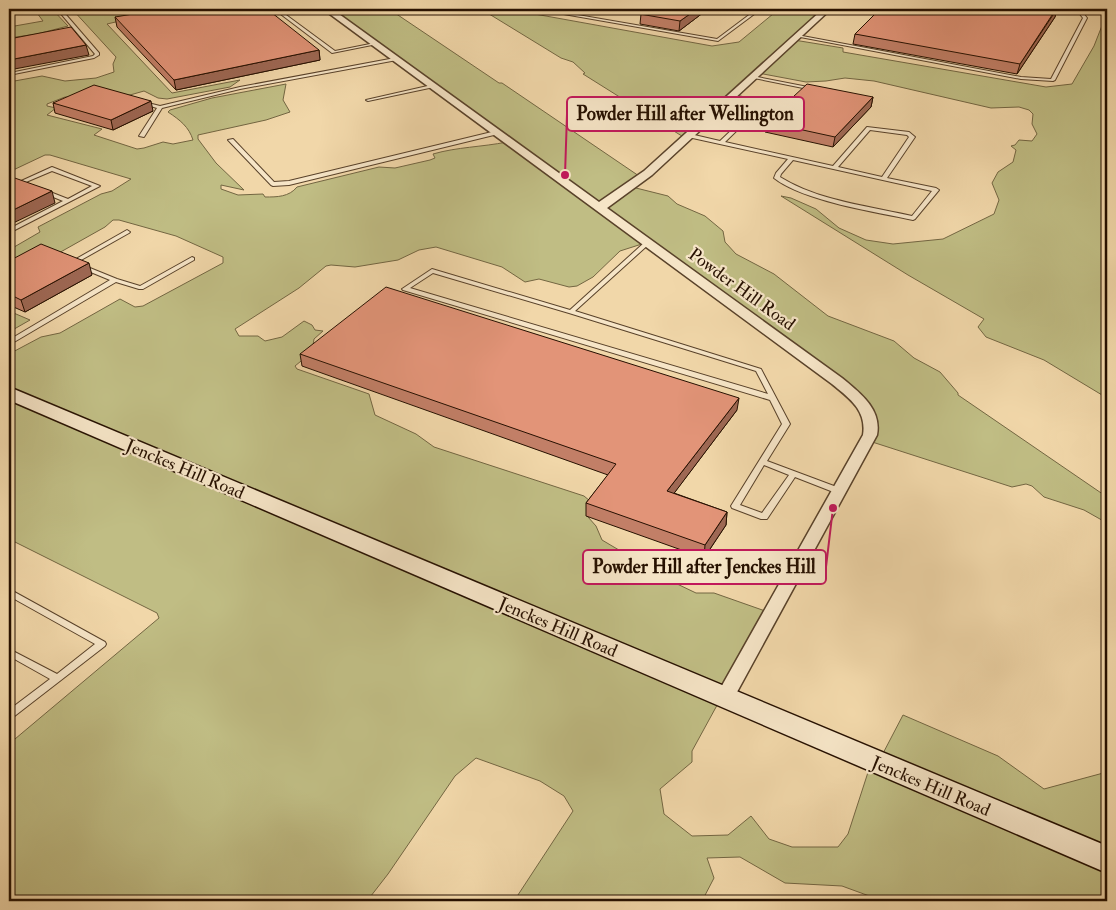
<svg xmlns="http://www.w3.org/2000/svg" width="1116" height="910" viewBox="0 0 1116 910" font-family="'IM FELL Double Pica',serif">
<rect width="100%" height="100%" fill="#f1d7a9"/>
<filter id="stains"><feTurbulence type="fractalNoise" baseFrequency=".004" numOctaves="4"/><feColorMatrix values="0 0 0 0 .2 0 0 0 0 .09 0 0 0 0 .02 0 0 0 .5 -.17"/></filter>
<radialGradient id="worn" r=".72"><stop offset=".6" stop-color="#630" stop-opacity="0"/><stop offset="1" stop-color="#630" stop-opacity=".3"/></radialGradient>
<g fill="#c0bd84" stroke="#736642">
<polygon points="34,9 52,9 68,26 37,34 9,38 9,27 43,21"/>
<path d="M72,9H171L107,24L172,93L240,80L230,87L167,99L158,98L144,91L123,97H65L47,104V106L56,108L47,115L102,129L94,135L137,149L144,148L163,142L173,144L193,140C189,127 180,120 168,112L170,110L212,98L286,84L283,100L290,112L266,120L198,135V139L216,163L244,190L221,185V189L238,195L263,194L265,197C277,197 289,197 297,187L379,167L395,168L430,160L435,158L433,154C457,147 482,147 507,142L327,9H389L499,83H502L639,176L642,180L636,188L668,196L677,204L705,216L723,231L725,242L736,254L774,274L828,316L894,341L914,358L940,372L958,393V395L1107,497V523L1084,510L1044,497L1032,486L1026,484L1012,487L866,440L868,413L834,378L645,243L620,251L593,277L577,286L569,287L539,279L525,282L502,267L436,247L419,250L398,260L355,267L331,265L326,266L299,288L235,329L239,336H258L265,341L282,337L304,321L312,325L315,330L323,331L314,339L312,352L295,366L297,369L369,394L375,415L416,434L434,447L584,496L596,506L588,517L596,526L602,540L673,582L696,593H714L768,612L692,751V762L660,789L664,814L692,836L728,835L751,816L769,839L792,847H838L848,834L871,763L879,761L903,715L998,756L1044,789L1107,772V901H883L842,886L785,883L740,857L707,858L714,878L702,901H514L573,811L564,796L540,781L476,758L455,776L388,874L367,901H9V744L159,618L157,613L9,539V399L16,395L9,391V354L41,337L60,333L120,299L135,307L143,306L223,263V257L176,236L119,220H113L105,227L57,254L9,271V250L40,232L38,227L101,194L112,191L131,179L50,155H45L9,172V82L42,76L65,81L96,78L114,72L113,64L116,57Z"/>
<polygon points="481,9 507,9 712,46 739,42 779,9 826,9 794,40 843,48 843,52 1046,87 1072,84 1094,46 1105,18 1104,14 1098,9 1107,9 1107,398 1044,360 986,337 978,327 984,319 908,275 781,196 791,198 816,209 839,228 866,240 893,244 943,239 994,214 999,200 992,183 998,172 1013,162 1016,150 1011,146 1015,145 1019,140 1032,141 1037,134 1032,124 1033,114 1029,110 1019,107 991,108 874,81 845,78 826,81 806,82 758,73 685,138 583,74 585,73 573,62 561,58"/>
<polygon points="9,311 30,320 9,332"/>
</g>
<g fill="none" stroke-linecap="round" stroke-linejoin="round">
<defs>
<g id="lane">
<polygon points="9,9 17,9 9,11"/>
<polygon points="57,9 61,9 99,53 99,55 94,58 9,75 9,73 10,73 93,56 95,54"/>
<polygon points="274,9 278,9 335,51 375,43 377,44 332,53"/>
<polygon points="535,9 543,9 717,39 757,9 761,9 718,41"/>
<polygon points="1076,9 1080,9 1087,18 1055,80 1053,81 1021,79 795,36 797,35 1021,77 1051,79 1083,18"/>
<polygon points="395,58 397,59 397,60 240,89 162,108 144,137 139,136 157,108 140,103 140,101 160,106 240,87"/>
<polygon points="752,76 813,88 815,89 813,90 754,78 752,78"/>
<polygon points="432,85 434,85 434,87 368,101 366,100"/>
<path d="M732,95L758,100L762,106L725,142L833,166L867,127L909,132L915,137L887,178L936,188L939,190L915,219L913,220C876,212 803,201 774,178L776,173L788,159L688,137V135L690,134L720,141L757,106L754,102L732,97ZM870,130L907,135L909,137L882,177L838,167ZM793,160L932,191L912,216C868,206 819,201 780,177L781,174Z"/>
<polygon points="496,131 499,133 498,134 289,185 273,186 271,185 228,140 233,139 274,182 289,181"/>
<polygon points="52,167 100,186 9,233 9,229 63,201 41,192 41,190 45,190 68,199 92,186 52,171 26,182 29,184 29,186 25,186 19,182"/>
<polygon points="127,230 130,232 129,233 74,264 70,264 69,263"/>
<path d="M647,241L650,243L649,244L575,311L761,369L790,424L767,461L842,489L843,491L842,493H836L795,477L767,519H761L732,508L731,506L782,424L770,400L403,290L402,289L432,269L570,310L645,242ZM433,273L569,313L756,371L768,394L410,288ZM764,465L789,475L762,513L740,505Z"/>
<polygon points="192,257 194,258 194,260 143,289 139,289 116,282 9,345 9,340 110,280 81,268 81,266 85,266 117,279 140,286"/>
<polygon points="9,589 105,642 106,644 105,646 12,718 9,719 9,710 50,679 9,656 9,649 57,674 95,644 9,596"/>
</g>
<path id="street" d="M323,9H332L599,202L644,171L823,9H831L652,175L607,208L842,378C860,393 882,409 877,435L731,703L724,705L717,703L715,698L863,435C867,410 849,398 832,384Z"/>
<polygon id="secondary" points="9,387 1107,846 1107,873 9,400"/>
</defs>
<use href="#lane" stroke="#59422a" stroke-width="2"/>
<use href="#street" stroke="#59422a" stroke-width="3"/>
<use href="#secondary" stroke="#261000" stroke-width="3"/>
<use href="#lane" fill="#f6e5c7" fill-rule="evenodd"/>
<use href="#street" fill="#f6e5c7" fill-rule="evenodd"/>
<use href="#secondary" fill="#f6e5c7" fill-rule="evenodd"/>
</g>
<g fill="#c27f67" stroke="#261000">
<polygon points="612,9 708,9 679,31 640,24 641,14"/>
<polygon points="1057,9 1055,17 1017,74 853,44 855,34"/>
<polygon points="115,17 319,50 320,60 176,90 117,27"/>
<polygon points="873,97 871,107 833,147 765,132 766,122"/>
<polygon points="53,103 153,111 113,130 55,113"/>
<polygon points="9,261 92,275 25,312 9,305"/>
<polygon points="300,354 737,410 674,493 727,512 726,525 704,558 586,516 586,503 608,475 302,366"/>
</g>
<g fill="#9e6854" stroke="#261000">
<polygon points="697,9 708,9 679,31 680,21"/>
<polygon points="1057,9 1055,17 1017,74 1020,64"/>
<polygon points="86,45 89,55 9,70 9,60"/>
<polygon points="319,50 320,60 176,90 174,80"/>
<polygon points="873,97 871,107 833,147 835,137"/>
<polygon points="151,101 153,111 113,130 111,120"/>
<polygon points="52,191 55,203 9,225 9,212"/>
<polygon points="89,263 92,275 25,312 21,300"/>
<polygon points="739,398 737,410 666,504 667,491"/>
<polygon points="727,512 726,525 704,558 705,545"/>
</g>
<g fill="#e29478" stroke="#261000">
<polygon points="163,9 267,9 319,50 174,80 115,17"/>
<polygon points="648,9 697,9 680,21 640,14"/>
<polygon points="880,9 1056,9 1020,64 855,34"/>
<polygon points="71,27 86,45 9,60 9,39"/>
<polygon points="807,84 873,97 835,137 766,122"/>
<polygon points="94,85 151,101 111,120 53,103"/>
<polygon points="9,176 52,191 9,212"/>
<polygon points="41,244 89,263 21,300 9,294 9,261"/>
<polygon points="386,287 739,398 667,491 727,512 705,545 586,503 616,464 300,354"/>
</g>
<g text-anchor="middle" stroke-width="4.5" stroke-linejoin="round" paint-order="stroke">
<g font-size="18" fill="#261000" stroke="#f6e5c7">
<text transform="translate(742 289) rotate(36)" y="6">Powder Hill Road</text>
<text transform="translate(185 469) rotate(23)" y="6">Jenckes Hill Road</text>
<text transform="translate(558 627) rotate(23)" y="6">Jenckes Hill Road</text>
<text transform="translate(931 786) rotate(23)" y="6">Jenckes Hill Road</text>
</g>
</g>
<path fill="none" stroke="#c2185b" stroke-width="2" d="M565 175L567 114M833 508L826 567"/>
<g fill="#c2185b" stroke="#f6e5c7" stroke-width="2">
<circle cx="565" cy="175" r="5"/>
<circle cx="833" cy="508" r="5"/>
</g>
<g fill="#f6e5c7" stroke="#c2185b" stroke-width="2">
<rect x="567" y="97" width="237" height="34" rx="5"/>
<rect x="583" y="550" width="243" height="34" rx="5"/>
</g>
<g font-size="19" text-anchor="middle" font-weight="bold" fill="#261000">
<text x="685" y="120">Powder Hill after Wellington</text>
<text x="704" y="573">Powder Hill after Jenckes Hill</text>
</g>
<rect width="1116" height="910" fill="none" stroke="#f1d7a9" stroke-width="30"/>
<rect x="10" y="10" width="1096" height="890" fill="none" stroke="#261000" stroke-width="2.5"/>
<rect x="15" y="15" width="1086" height="880" fill="none" stroke="#261000"/>
<rect width="100%" height="100%" filter="url(#stains)"/>
<rect width="100%" height="100%" fill="url(#worn)"/>
</svg>
